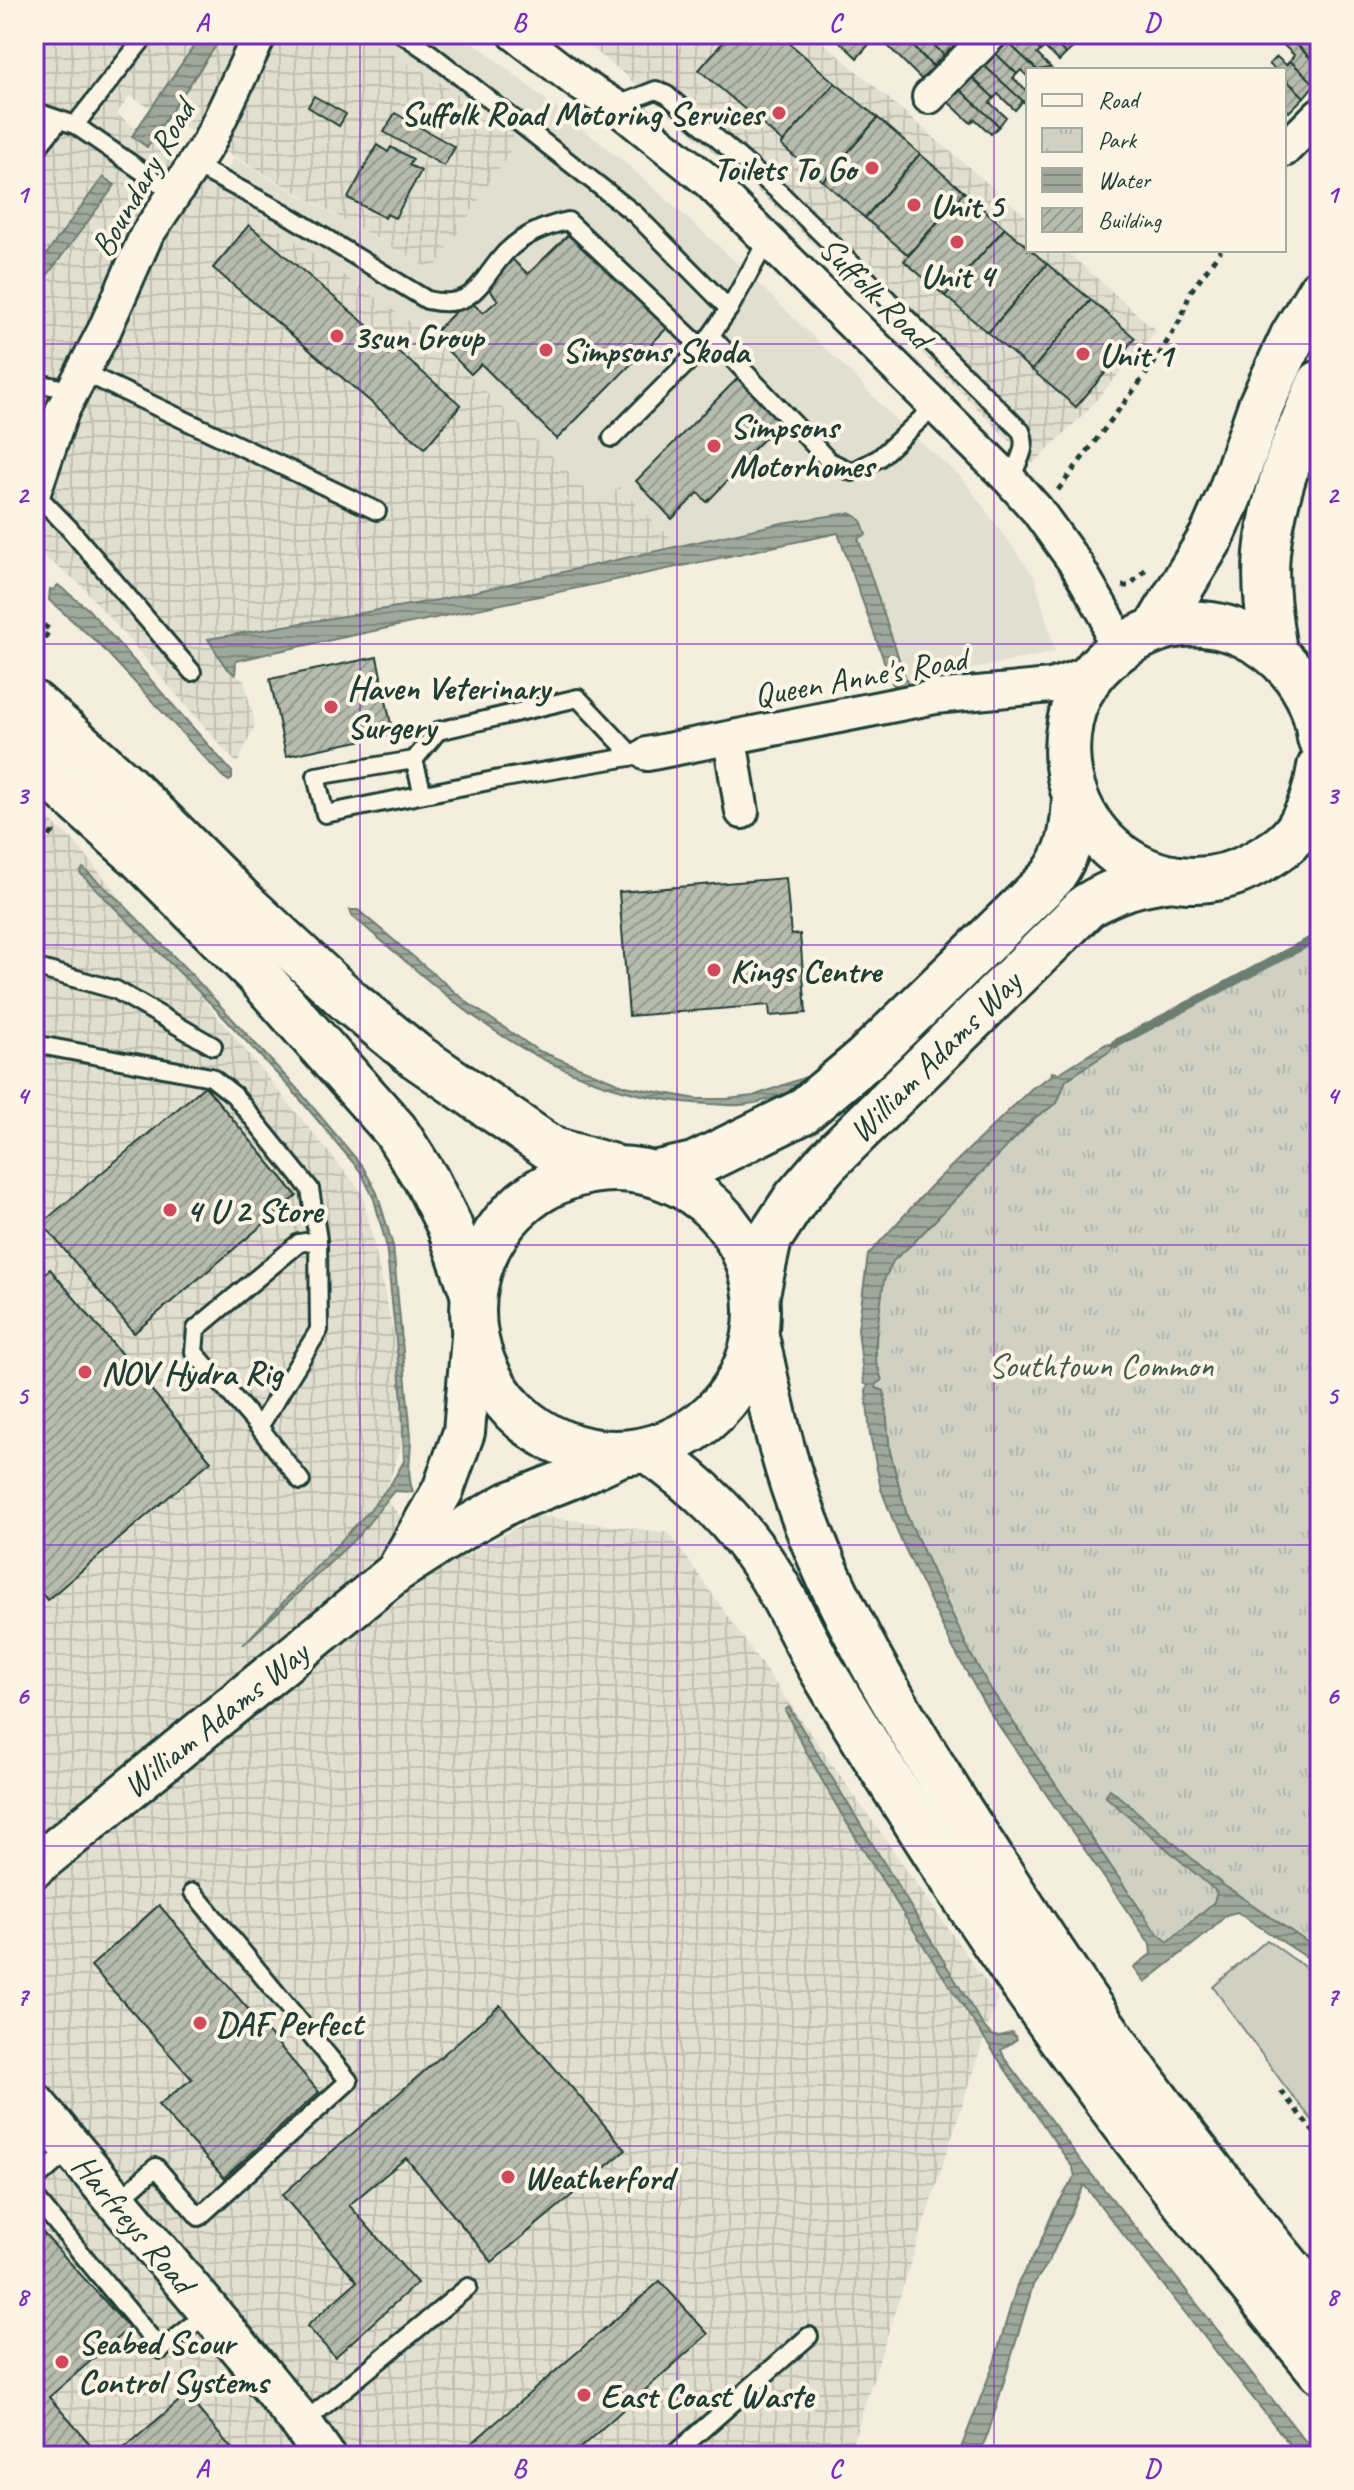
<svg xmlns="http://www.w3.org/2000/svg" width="1354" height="2490" viewBox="0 0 1354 2490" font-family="Caveat,sans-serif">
<defs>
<pattern id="industrial-grid" width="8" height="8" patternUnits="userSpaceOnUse" patternTransform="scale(2)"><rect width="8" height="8" fill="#e1dfd0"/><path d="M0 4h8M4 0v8" fill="none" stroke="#c1c0b3"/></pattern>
<pattern id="park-tufts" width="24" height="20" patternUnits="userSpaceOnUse" patternTransform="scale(2)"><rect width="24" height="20" fill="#d0d1c2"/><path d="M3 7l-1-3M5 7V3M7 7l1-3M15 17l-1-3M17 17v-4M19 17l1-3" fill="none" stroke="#b2b4a7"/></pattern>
<pattern id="water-rules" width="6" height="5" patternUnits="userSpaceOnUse" patternTransform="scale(2)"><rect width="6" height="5" fill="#a0a89b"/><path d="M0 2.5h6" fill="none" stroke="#828a7f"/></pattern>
<pattern id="building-hatch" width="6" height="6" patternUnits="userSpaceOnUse" patternTransform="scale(2)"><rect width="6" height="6" fill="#b8bcae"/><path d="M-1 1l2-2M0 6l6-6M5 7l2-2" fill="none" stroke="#959a8e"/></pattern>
</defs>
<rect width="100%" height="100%" fill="#f3eede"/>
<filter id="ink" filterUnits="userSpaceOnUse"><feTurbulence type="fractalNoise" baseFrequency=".0125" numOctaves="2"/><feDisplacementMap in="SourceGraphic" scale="16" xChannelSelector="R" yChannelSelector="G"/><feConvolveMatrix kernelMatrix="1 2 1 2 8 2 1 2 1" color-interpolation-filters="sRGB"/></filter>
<g filter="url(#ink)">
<polygon fill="#e1dfd0" points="355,34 463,34 629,166 725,252 853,375 891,416 962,478 1035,578 1055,652 909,682 858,537 865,536 782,523 679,546 619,487 600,504 424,332 217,187 234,158 433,271 518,139 433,77"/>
<g fill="url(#industrial-grid)">
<polygon points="34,34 355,34 433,77 518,139 433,271 130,96 116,114 424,332 600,503 619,487 679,546 438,600 209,639 235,675 244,680 255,725 237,764 80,584 49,560 34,554"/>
<polygon points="574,34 821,34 818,38 1028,218 1028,250 1065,250 1156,331 1083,415 1033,464 778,209 616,67"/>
<polygon points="34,808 73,840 363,1194 411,1416 384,1497 443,1567 539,1516 669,1533 997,1998 848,2456 34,2456"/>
</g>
<polygon fill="#d0d1c2" stroke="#78877b" stroke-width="2" points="1267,1940 1320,1978 1320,2130 1284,2085 1213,1987"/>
<path fill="url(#park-tufts)" stroke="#78877b" stroke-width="2" d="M1320,932V1951L1230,1889L1167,1943L1154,1930L990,1688L970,1653L907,1516L890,1452L884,1391L876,1388C876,1357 873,1284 893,1260C898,1254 906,1249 912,1244L1036,1117L1057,1103L1066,1080L1110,1051L1118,1039Z"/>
<g fill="url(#water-rules)" stroke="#6c7d72" stroke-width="2">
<polygon points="202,34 224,34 147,147 132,136"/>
<polygon points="103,177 115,185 34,293 34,271"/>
<path d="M849,513C861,517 863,523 866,535L858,538L908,685L896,687L892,683L838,533L274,652L236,661L235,675L225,666L208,639L438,600L782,523Z"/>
<polygon points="58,585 88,609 232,772 232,779 229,781 223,777 99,644 49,600 50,589 54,590"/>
<path d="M83,868L122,903L191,974L301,1093L363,1167L377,1193L393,1246L411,1436C411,1457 406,1473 413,1492L394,1491L359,1535L243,1645L369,1511L392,1482L404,1461L402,1399L386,1244L374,1199L361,1172L293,1091L214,1007L80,873Z"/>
<path d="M350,910H358L468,1003L537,1050L625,1086L697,1099H727L753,1096L806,1077L810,1083C788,1092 765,1103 741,1105C731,1106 720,1104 710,1104C632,1101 554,1072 489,1027C442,995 396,952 352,916Z"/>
<polygon points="1106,1044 1115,1044 1110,1051 1066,1080 1057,1103 1034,1118 912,1244 893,1261 884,1280 876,1337 875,1359 882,1380 876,1384 876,1388 884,1391 890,1452 907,1516 970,1653 990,1688 1154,1930 1168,1942 1214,1902 1217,1892 1105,1796 1110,1789 1222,1884 1320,1951 1320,1966 1237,1912 1226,1915 1210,1931 1145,1982 1134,1967 1151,1954 1150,1944 988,1710 952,1646 900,1538 881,1489 870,1434 866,1391 868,1386 864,1383 858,1329 868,1255 932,1185 1032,1088 1051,1076 1052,1072 1059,1073"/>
<path d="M789,1707L982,2024C993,2039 995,2039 1012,2032L1017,2039L1001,2050L1005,2059L1087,2169L1151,2246L1317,2456H1299L1084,2185L1048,2263L1033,2285L989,2431L978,2456H958L994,2363L1017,2285L1039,2246L1053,2212L1075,2176L1073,2168C1014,2083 956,1998 901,1910C860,1845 819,1780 785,1710Z"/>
</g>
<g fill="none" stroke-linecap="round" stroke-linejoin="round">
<polyline stroke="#6c7d72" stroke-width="9" points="1115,1044 1309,942"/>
</g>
<g fill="url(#building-hatch)" stroke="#1f3d34" stroke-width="2">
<polygon points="730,34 779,34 835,83 784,143 699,70"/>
<polygon points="832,34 869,34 874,39 857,58"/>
<polygon points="886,34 901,34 937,71 927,85 886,44 891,39"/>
<polygon points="901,34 923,34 944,55 933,66"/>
<polygon points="923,34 947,34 960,47 954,53 950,49 944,55"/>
<polygon points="1004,34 1023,34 1041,51 1037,54 1051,68 1037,70 1001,36"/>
<polygon points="1023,34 1045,34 1066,54 1059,61 1044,47 1041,51"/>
<polygon points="1045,34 1062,34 1075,46 1066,54"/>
<polygon points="1279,34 1285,34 1320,67 1318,87 1290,61 1294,55 1276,38"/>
<polygon points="1286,34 1306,34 1320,47 1320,67"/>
<polygon points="1004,39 1037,70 1028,70 1028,77 1021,70 1017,74 993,51"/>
<polygon points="993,51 1017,74 1013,78 1028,92 1028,101 1026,104 979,61"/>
<polygon points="1277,57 1286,65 1290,61 1315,84 1304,97 1284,78 1284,70 1276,70 1269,64"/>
<polygon points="979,61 1023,101 1015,110 998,94 994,98 969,75"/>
<polygon points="969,75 994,98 990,103 1006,117 999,126 957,87"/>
<polygon points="1284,78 1304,97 1289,112 1284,107"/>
<polygon points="835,83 878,118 823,181 781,145"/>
<polygon points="957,87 999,126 991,134 975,119 971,123 946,100"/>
<polygon points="314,96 346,114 339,126 308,107"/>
<polygon points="395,113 455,147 444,166 384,132"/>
<polygon points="878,118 920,154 865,218 823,181"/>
<polygon points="377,145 388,152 391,147 413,159 409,165 421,171 395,218 387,214 385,218 348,198"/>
<polygon points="920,154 964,192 908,255 865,218"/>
<polygon points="964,192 1005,228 945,296 904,261"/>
<polygon points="249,225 461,405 425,448 213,268"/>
<polygon points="1005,228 1028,247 1028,250 1031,250 1047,264 988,333 945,296"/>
<polygon points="568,235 669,326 557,439 481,364 471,374 432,335 468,299 483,313 498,300 483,282 510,257 528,274"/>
<polygon points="1047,264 1091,300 1032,370 988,333"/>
<polygon points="1091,300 1135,338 1076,407 1032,370"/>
<polygon points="738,378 782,421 732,471 734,474 707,502 698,493 672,519 636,481"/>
<polygon points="377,657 393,734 286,756 270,679"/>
<polygon points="786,878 791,935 800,934 806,1013 770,1016 769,1005 629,1016 619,892"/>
<polygon points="205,1086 297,1196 134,1333 42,1223"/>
<polygon points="50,1269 211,1461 47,1600 34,1584 34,1283"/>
<polygon points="159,1905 319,2092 224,2178 158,2105 192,2079 91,1966"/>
<polygon points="500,2005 626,2150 492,2262 406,2158 349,2205 417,2283 335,2357 307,2326 357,2281 282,2195"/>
<polygon points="34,2223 129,2328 49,2397 96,2451 90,2456 34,2456"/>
<polygon points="660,2281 708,2334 571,2456 457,2456"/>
<polygon points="186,2395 238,2456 115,2456"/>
</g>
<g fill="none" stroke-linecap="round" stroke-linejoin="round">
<defs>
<g id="service">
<polyline points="402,34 430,53 635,214 729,309"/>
<path d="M615,106L656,90L667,95L779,192L1021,431C1029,448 1017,463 1010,480"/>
<polyline points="34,111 75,125 175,194"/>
<polyline points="75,125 147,34"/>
<polyline points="34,152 60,120"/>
<path d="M194,165L283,212L427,300C475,311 479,281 506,252C523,235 544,226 568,221L702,348"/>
<polyline points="711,336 829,461 852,472 879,458 936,405"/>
<polyline points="83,372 377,511"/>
<polyline points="34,382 73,391"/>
<polyline points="612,438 702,348 729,309 768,239"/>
<polyline points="34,492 68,527 192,672"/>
<polyline points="632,755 578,698 438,731 414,760 316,776 325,814 499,779 647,754"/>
<polyline points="414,760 423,794"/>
<polyline points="34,967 116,990 213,1046"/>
<polyline points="34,1044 211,1077 234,1095 310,1189 318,1240 319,1330 259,1427 194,1352 196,1329 299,1243 318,1240"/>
<polyline points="259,1427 301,1481"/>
<polyline points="34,2181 72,2148"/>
<polyline points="34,2196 161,2350 209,2312"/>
<polyline points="118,2201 156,2167 199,2217 349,2081 193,1892"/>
<polyline points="303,2423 468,2287"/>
<polyline points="672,2456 809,2336"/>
</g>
<g id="minor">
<polyline points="515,34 580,84 615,106 708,181 1010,480 1037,510 1076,564 1108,619 1111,641 1106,659"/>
<polyline points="929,97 991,34"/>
<polyline points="1284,150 1320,114"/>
<polyline points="34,492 62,411 104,331 146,236 209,142 260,34"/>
<polyline points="730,739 742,812"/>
<polyline points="647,754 935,697 1051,686 1094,671"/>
</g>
<g id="tertiary">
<polyline points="400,1565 443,1490 464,1432 473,1325"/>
<polyline points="34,1867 396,1572 469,1525 508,1503 574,1477 626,1453"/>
<polyline points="34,2103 244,2353 302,2424 324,2456"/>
</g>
<g id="primary">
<polyline points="1156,629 1212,536 1229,497 1261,405 1293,336 1320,291"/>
<path d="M1274,651C1269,619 1264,586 1267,553C1273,493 1296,437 1320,383"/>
<path d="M1320,738C1312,657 1222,599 1146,634C1109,650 1078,681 1070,722C1048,831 1158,918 1256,863C1274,853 1291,843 1301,824C1312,806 1317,787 1320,767"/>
<path d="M654,1174L694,1165L802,1112L865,1059L1052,877C1071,850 1073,832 1075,799"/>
<path d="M757,1294L769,1239L796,1198L827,1162L1087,906C1116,888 1138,883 1171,878"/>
</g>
<g id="trunk">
<polyline points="34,704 126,786 243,903 351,1003 416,1056 553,1150 610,1166"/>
<polyline points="34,762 139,856 256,973 395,1130 426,1179 449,1225 473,1293"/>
<circle cx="615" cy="1311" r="142"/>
<path d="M756,1336C768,1390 779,1447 798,1500C835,1608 897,1709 957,1806C1006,1882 1055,1959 1108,2033C1174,2127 1247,2217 1320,2306"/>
<path d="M648,1450C699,1486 736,1521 770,1574C789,1605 804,1639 822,1670C865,1742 911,1815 957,1886C1066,2055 1192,2215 1320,2370"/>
</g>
</defs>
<use href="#service" stroke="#1f3d34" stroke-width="22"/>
<use href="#minor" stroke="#1f3d34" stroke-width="38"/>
<use href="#tertiary" stroke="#1f3d34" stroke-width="46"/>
<use href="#primary" stroke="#1f3d34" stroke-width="50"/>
<use href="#trunk" stroke="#1f3d34" stroke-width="50"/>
<g stroke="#1f3d34" stroke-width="5" stroke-dasharray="6 6" stroke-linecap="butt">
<polyline points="1058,490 1153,365 1180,320 1191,291 1221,250"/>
<polyline points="1122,586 1129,586 1148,567"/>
<polyline points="34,618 50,630 43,640 34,633"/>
<polyline points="34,817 53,832 43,843 34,836"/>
<polyline points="1281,2091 1320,2140"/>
</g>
<use href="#service" stroke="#fcf5e5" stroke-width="16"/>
<use href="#minor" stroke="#fcf5e5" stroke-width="32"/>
<use href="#tertiary" stroke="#fcf5e5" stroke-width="40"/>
<use href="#primary" stroke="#fcf5e5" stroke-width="44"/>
<use href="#trunk" stroke="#fcf5e5" stroke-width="44"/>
</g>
</g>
<path fill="none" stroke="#7b2cbf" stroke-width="2" stroke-opacity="0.55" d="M360,34V2456M677,34V2456M994,34V2456M34,344H1320M34,644H1320M34,945H1320M34,1245H1320M34,1545H1320M34,1846H1320M34,2146H1320"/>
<g fill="#d1495b" stroke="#fcf5e5" stroke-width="3">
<circle cx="779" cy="113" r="8"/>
<circle cx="872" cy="168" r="8"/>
<circle cx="914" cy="205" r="8"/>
<circle cx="957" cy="242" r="8"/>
<circle cx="337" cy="336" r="8"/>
<circle cx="546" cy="350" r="8"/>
<circle cx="1083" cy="354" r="8"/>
<circle cx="714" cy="446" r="8"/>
<circle cx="331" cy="707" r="8"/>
<circle cx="714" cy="970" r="8"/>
<circle cx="170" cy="1210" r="8"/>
<circle cx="85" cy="1372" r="8"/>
<circle cx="200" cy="2023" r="8"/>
<circle cx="508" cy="2177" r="8"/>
<circle cx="62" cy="2362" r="8"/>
<circle cx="584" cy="2395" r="8"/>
</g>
<g text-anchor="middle" stroke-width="8" stroke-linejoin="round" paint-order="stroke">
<g font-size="34" font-weight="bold" fill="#1f3d34" stroke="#fcf5e5" text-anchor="start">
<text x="763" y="125" text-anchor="end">Suffolk Road Motoring Services</text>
<text x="856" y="180" text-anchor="end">Toilets To Go</text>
<text x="930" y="217">Unit 5</text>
<text x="957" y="287" text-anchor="middle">Unit 4</text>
<text x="353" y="348">3sun Group</text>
<text x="562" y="362">Simpsons Skoda</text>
<text x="1099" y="366">Unit 1</text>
<text x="730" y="438">Simpsons<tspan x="730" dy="39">Motorhomes</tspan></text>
<text x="347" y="699">Haven Veterinary<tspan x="347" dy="39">Surgery</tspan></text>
<text x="730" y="982">Kings Centre</text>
<text x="186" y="1222">4 U 2 Store</text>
<text x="101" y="1384">NOV Hydra Rig</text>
<text x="216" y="2035">DAF Perfect</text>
<text x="524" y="2189">Weatherford</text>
<text x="78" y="2354">Seabed Scour<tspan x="78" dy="39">Control Systems</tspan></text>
<text x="600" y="2407">East Coast Waste</text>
</g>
<g font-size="34" fill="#1f3d34" stroke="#fcf5e5">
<text transform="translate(142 178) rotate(-60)" y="12">Boundary Road</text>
<text transform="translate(876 292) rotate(45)" y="12">Suffolk Road</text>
<text transform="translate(860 676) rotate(-10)" y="12">Queen Anne's Road</text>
<text transform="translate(934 1056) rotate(-45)" y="12">William Adams Way</text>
<text transform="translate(215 1719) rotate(-39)" y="12">William Adams Way</text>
<text transform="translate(134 2223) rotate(50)" y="12">Harfreys Road</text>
</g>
<g font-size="34" fill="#425b50" stroke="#fcf5e5">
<text x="1101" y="1377">Southtown Common</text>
</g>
</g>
<rect width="1354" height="2490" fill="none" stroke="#fcf5e5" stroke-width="88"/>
<rect x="1026" y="68" width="260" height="184" fill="#fcf5e5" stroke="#a4ab9e" stroke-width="2"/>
<rect x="1042" y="94" width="40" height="12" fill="#fcf5e5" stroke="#a4ab9e" stroke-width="2"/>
<text x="1098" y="108" font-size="24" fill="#1f3d34">Road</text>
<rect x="1042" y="128" width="40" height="24" fill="url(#park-tufts)" stroke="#a4ab9e" stroke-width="2"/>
<text x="1098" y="148" font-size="24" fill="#1f3d34">Park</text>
<rect x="1042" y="168" width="40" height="24" fill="url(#water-rules)" stroke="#a4ab9e" stroke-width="2"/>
<text x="1098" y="188" font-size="24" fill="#1f3d34">Water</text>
<rect x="1042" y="208" width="40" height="24" fill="url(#building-hatch)" stroke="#a4ab9e" stroke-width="2"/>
<text x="1098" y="228" font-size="24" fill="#1f3d34">Building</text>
<rect x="44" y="44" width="1266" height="2402" fill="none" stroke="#7b2cbf" stroke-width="3"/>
<g font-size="26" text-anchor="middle" font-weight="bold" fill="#7b2cbf">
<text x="202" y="31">A</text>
<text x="519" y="31">B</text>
<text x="835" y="31">C</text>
<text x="1152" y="31">D</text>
<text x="22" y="203">1</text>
<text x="1332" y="203">1</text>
<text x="22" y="503">2</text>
<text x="1332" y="503">2</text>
<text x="22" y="804">3</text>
<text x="1332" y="804">3</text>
<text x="22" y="1104">4</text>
<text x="1332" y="1104">4</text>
<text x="22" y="1404">5</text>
<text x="1332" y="1404">5</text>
<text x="22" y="1704">6</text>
<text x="1332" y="1704">6</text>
<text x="22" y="2005">7</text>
<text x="1332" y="2005">7</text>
<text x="22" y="2305">8</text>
<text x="1332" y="2305">8</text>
<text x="202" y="2477">A</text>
<text x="519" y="2477">B</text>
<text x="835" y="2477">C</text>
<text x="1152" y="2477">D</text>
</g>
</svg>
